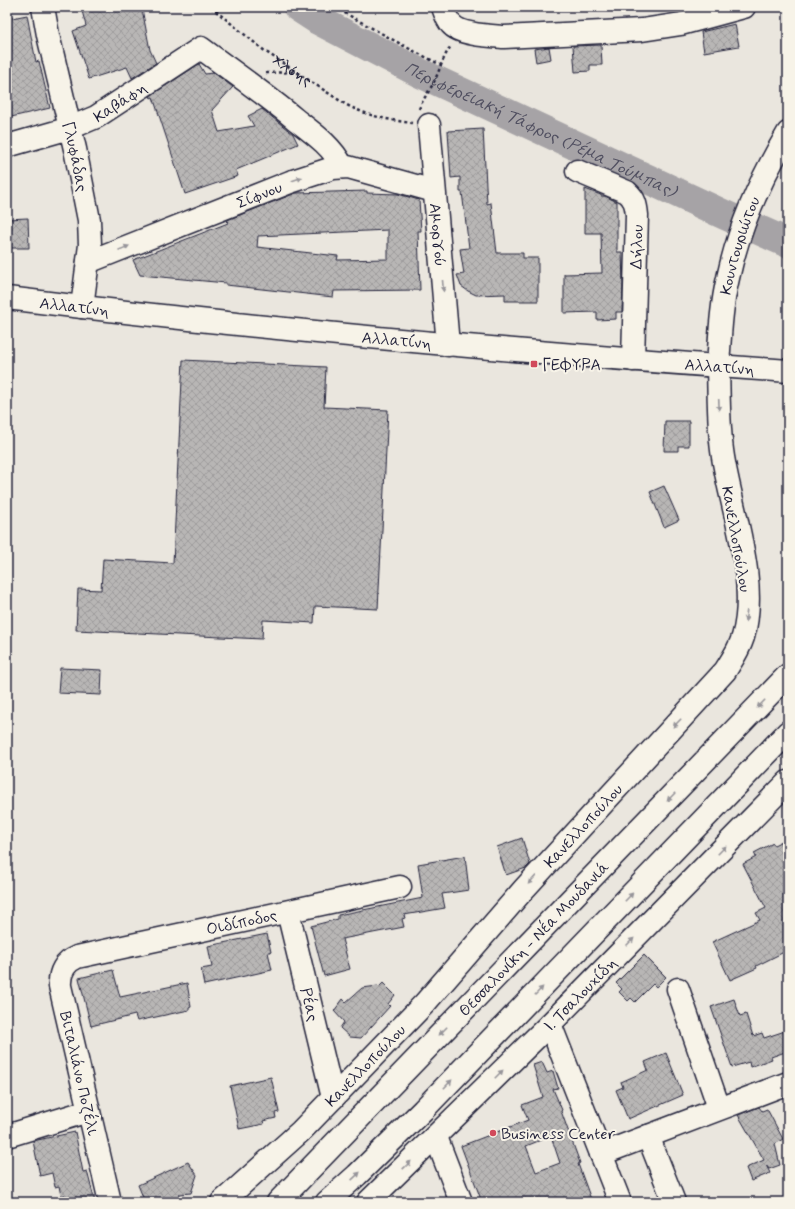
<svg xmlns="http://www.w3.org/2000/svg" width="795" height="1209" viewBox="0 0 795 1209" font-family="Mynerve,sans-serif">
<defs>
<pattern id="building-cross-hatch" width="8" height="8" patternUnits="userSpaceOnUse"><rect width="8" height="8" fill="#b8b6b5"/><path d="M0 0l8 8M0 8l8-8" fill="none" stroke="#9e9c9d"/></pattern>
</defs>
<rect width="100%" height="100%" fill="#eae6de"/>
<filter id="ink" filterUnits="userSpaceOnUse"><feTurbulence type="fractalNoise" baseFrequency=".025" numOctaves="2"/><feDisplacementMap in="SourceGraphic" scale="8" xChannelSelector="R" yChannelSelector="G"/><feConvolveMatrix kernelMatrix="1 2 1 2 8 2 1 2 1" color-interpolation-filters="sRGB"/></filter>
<g filter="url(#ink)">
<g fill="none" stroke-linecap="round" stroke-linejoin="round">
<path stroke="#a6a3a6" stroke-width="30" id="s1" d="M298,7L318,20L420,73L725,215L788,243"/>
</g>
<g fill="url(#building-cross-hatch)" stroke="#22223b" fill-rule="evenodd">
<polygon points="81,7 135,7 135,10 142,9 150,50 156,63 132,78 127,67 89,79 73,31 86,26"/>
<polygon points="27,15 36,62 39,61 50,108 7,118 7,19"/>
<polygon points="735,24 739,46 704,52 701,32"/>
<polygon points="601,45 602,65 590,65 590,71 575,72 573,46"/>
<polygon points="549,47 551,59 536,62 534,49"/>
<polygon points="199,64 205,74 214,73 233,87 212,110 219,132 254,126 248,116 262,109 293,134 298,144 236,170 238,176 185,194 153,97 151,98 150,96"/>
<polygon points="483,129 487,204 491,203 497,253 523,253 523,258 538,258 538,301 505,301 505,294 476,295 468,291 461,286 457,275 464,274 460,249 469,248 462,192 460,192 460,177 451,178 448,131"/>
<polygon points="585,189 601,195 601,196 605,196 617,202 617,252 622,252 623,284 622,312 616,312 616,319 597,320 597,312 564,313 564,274 602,273 601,233 585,233"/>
<path d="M367,191V193L398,194L419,200L421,231H418L420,290L334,291L333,297L226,285V283L140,275L133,260L228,223L227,220L296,193ZM388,230V259L337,260L338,256L257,247L258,236Z"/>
<polygon points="28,218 29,248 7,248 7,219"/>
<polygon points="183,360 326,367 324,407 388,410 378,609 315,606 314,623 263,620 262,639 76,630 78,589 101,590 103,559 173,563"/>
<polygon points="665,421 689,421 689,446 678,446 678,451 664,451"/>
<polygon points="664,486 679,520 664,527 650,492"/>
<polygon points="60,668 102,670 101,695 58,693"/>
<polygon points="522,838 530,864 526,868 506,875 497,847"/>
<polygon points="788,838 788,950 756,966 757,968 730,980 712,942 760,920 756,913 766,908 743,864 756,857 754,853 773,843 774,845"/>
<polygon points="465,856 469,890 442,894 445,908 404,915 405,918 402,919 404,927 342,939 350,969 324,976 311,926 338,919 338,915 423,898 418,864"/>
<polygon points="267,934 271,952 268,952 272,970 204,985 201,969 212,967 208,946"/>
<polygon points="644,955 666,977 656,987 653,984 635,1002 631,998 628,1001 619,992 622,989 616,983"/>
<polygon points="113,970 120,997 187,983 191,1007 189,1008 189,1010 137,1021 135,1015 91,1026 79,978"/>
<polygon points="383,983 395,995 388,1004 390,1006 361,1038 350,1037 340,1028 344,1022 334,1011 343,999 346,1002 362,988 378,986 379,987"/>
<polygon points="734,999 740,1016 746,1014 753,1036 762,1033 764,1038 788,1030 788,1051 771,1057 772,1059 750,1067 749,1062 732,1067 711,1007"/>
<polygon points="666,1053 683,1095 628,1119 616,1090 623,1087 621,1082 648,1070 645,1062"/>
<path d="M542,1062L547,1073L553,1071L558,1088L553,1089L562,1110L561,1111L580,1163L578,1164L592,1202H482L461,1146L528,1120L522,1105L543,1097L533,1065ZM551,1136L560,1163L536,1172L526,1146Z"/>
<polygon points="271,1077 279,1112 275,1113 276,1118 263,1121 264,1124 239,1129 230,1086"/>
<polygon points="759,1107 762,1111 767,1109 783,1139 775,1144 780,1165 769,1169 766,1165 770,1173 751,1181 746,1168 764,1160 738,1115"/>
<polygon points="75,1132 83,1172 87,1171 95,1202 67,1202 65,1195 61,1196 59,1186 55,1187 52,1173 40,1176 33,1141"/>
<polygon points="188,1162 197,1175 191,1193 179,1194 182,1202 145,1202 138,1185"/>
</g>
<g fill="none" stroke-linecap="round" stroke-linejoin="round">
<defs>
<g id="minor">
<path id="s3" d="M43,7L48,35L75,149L89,220L90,245L82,307"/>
<path d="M443,7C445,13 447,20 451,24C460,35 490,36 504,37L642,30L681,24L744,7"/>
<path id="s4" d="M429,125L448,345"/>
<path id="s5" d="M7,146L70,128L96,117L201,48C233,72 265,94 295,119C313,133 332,146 342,166"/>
<path d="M577,171L627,192C635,199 636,205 637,215L633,360"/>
<path id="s6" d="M88,262L290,182L333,168L348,167L434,191"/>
<path id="s7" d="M288,912L333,1098"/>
<polyline points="678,989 719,1108"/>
<polyline points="550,1024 620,1202"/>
<polyline points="7,1136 88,1111"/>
<polyline points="648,1136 674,1202"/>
<polyline points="436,1137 461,1202"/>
<polyline points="601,1154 788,1083"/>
<path id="s8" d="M110,1202L60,986C59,972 65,962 77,957L400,887"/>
<path id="s9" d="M222,1202L301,1131L425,1003L524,889L725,671C732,660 739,650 743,637C759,582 732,512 723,457C718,427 719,396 718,366"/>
<path id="s10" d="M368,1202L550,1024L788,782"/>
</g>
<g id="major">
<path id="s11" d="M7,298C267,330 527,353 788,371"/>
<path id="s12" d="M718,366C720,337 721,307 728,278C739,227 761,178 788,133"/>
</g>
<g id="highway">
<path id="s13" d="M278,1202L788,675"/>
<polyline points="327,1202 357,1175 423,1110 788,732"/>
</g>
</defs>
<use href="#minor" stroke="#22223b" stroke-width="25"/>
<use href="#major" stroke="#22223b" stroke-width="25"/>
<use href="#highway" stroke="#22223b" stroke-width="25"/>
<g stroke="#22223b" stroke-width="2.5" stroke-dasharray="3 3" stroke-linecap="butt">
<path id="s2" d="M211,7L266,52L345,104C367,116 388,120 412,123"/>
<polyline points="334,7 406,47 441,65"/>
<polyline points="266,73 295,72"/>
<path d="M419,109C422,101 426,96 430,89C439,75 441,60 451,46"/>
</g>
<use href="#minor" stroke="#f7f3e8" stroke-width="22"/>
<use href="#major" stroke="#f7f3e8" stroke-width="22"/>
<use href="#highway" stroke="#f7f3e8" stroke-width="22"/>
</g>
<defs><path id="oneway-solid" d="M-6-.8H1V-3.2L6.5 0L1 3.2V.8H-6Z"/></defs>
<g fill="#97959a">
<use href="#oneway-solid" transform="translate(297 179) rotate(-19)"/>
<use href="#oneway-solid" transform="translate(124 248) rotate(-22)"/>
<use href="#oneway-solid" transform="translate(443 286) rotate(85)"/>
<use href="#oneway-solid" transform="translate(719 405) rotate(87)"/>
<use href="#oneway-solid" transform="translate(746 616) rotate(98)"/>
<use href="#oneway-solid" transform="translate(761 704) rotate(134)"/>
<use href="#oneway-solid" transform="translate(677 723) rotate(134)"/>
<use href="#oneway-solid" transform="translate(671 797) rotate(134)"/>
<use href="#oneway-solid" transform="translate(722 850) rotate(-45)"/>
<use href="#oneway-solid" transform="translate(532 880) rotate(133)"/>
<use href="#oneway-solid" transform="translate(629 897) rotate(-46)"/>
<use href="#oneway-solid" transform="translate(630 942) rotate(-45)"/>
<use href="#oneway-solid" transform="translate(539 991) rotate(-46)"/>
<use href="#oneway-solid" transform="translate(443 1031) rotate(134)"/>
<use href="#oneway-solid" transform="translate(499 1074) rotate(-45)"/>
<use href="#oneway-solid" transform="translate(448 1084) rotate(-46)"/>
<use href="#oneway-solid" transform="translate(407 1165) rotate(-44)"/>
<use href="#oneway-solid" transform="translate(356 1176) rotate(-43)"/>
</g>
</g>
<g fill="#d1495b" stroke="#f7f3e8" stroke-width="1.5">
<rect x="530" y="360" width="8" height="8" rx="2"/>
<circle cx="493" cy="1133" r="4"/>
</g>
<g text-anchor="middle" stroke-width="4" stroke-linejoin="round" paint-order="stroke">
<g font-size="16" fill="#22223b" stroke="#f7f3e8">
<text dy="6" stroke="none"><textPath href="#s2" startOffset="103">Χλόης</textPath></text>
<text dy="6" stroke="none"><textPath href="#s5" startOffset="122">Καβάφη</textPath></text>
<text dy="6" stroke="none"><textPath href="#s3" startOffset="153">Γλυφάδας</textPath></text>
<text dy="6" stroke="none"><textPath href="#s6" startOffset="184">Σίφνου</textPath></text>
<text dy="6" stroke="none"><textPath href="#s4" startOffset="110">Αμοργού</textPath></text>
<text dy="6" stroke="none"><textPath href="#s12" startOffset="123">Κουντουριώτου</textPath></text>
<text transform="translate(636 247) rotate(-88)" y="6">Δήλου</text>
<text dy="6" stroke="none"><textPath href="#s11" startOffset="68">Αλλατίνη</textPath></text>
<text dy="6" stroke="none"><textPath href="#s11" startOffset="392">Αλλατίνη</textPath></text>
<text dy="6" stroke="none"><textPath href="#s11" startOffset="716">Αλλατίνη</textPath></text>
<text transform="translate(737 539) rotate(80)" y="6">Κανελλοπούλου</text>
<text dy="6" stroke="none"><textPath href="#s9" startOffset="522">Κανελλοπούλου</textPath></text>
<text dy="6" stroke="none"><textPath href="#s8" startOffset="426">Οιδίποδος</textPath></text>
<text dy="6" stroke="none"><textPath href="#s13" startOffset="367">Θεσσαλονίκη - Νέα Μουδανιά</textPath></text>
<text dy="6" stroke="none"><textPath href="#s10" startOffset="297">Ι. Τσαλουχίδη</textPath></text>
<text dy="6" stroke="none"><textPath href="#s7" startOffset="95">Ρέας</textPath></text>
<text dy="6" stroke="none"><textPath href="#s9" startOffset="198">Κανελλοπούλου</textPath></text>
<text transform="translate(80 1073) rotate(77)" y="6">Βιταλιάνο Ποζέλι</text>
</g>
<g font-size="16" fill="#22223b" stroke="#f7f3e8" text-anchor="start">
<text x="542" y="370">ΓΕΦΥΡΑ</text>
<text x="501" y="1139">Business Center</text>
</g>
<g font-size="17" font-style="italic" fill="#504f60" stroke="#f7f3e8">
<text dy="6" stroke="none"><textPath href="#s1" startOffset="272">Περιφερειακή Τάφρος (Ρέμα Τούμπας)</textPath></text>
</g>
</g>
<rect width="795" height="1209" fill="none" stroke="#f7f3e8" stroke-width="24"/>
<rect x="12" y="12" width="771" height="1185" fill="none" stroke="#22223b" stroke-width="1.5" filter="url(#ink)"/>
</svg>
